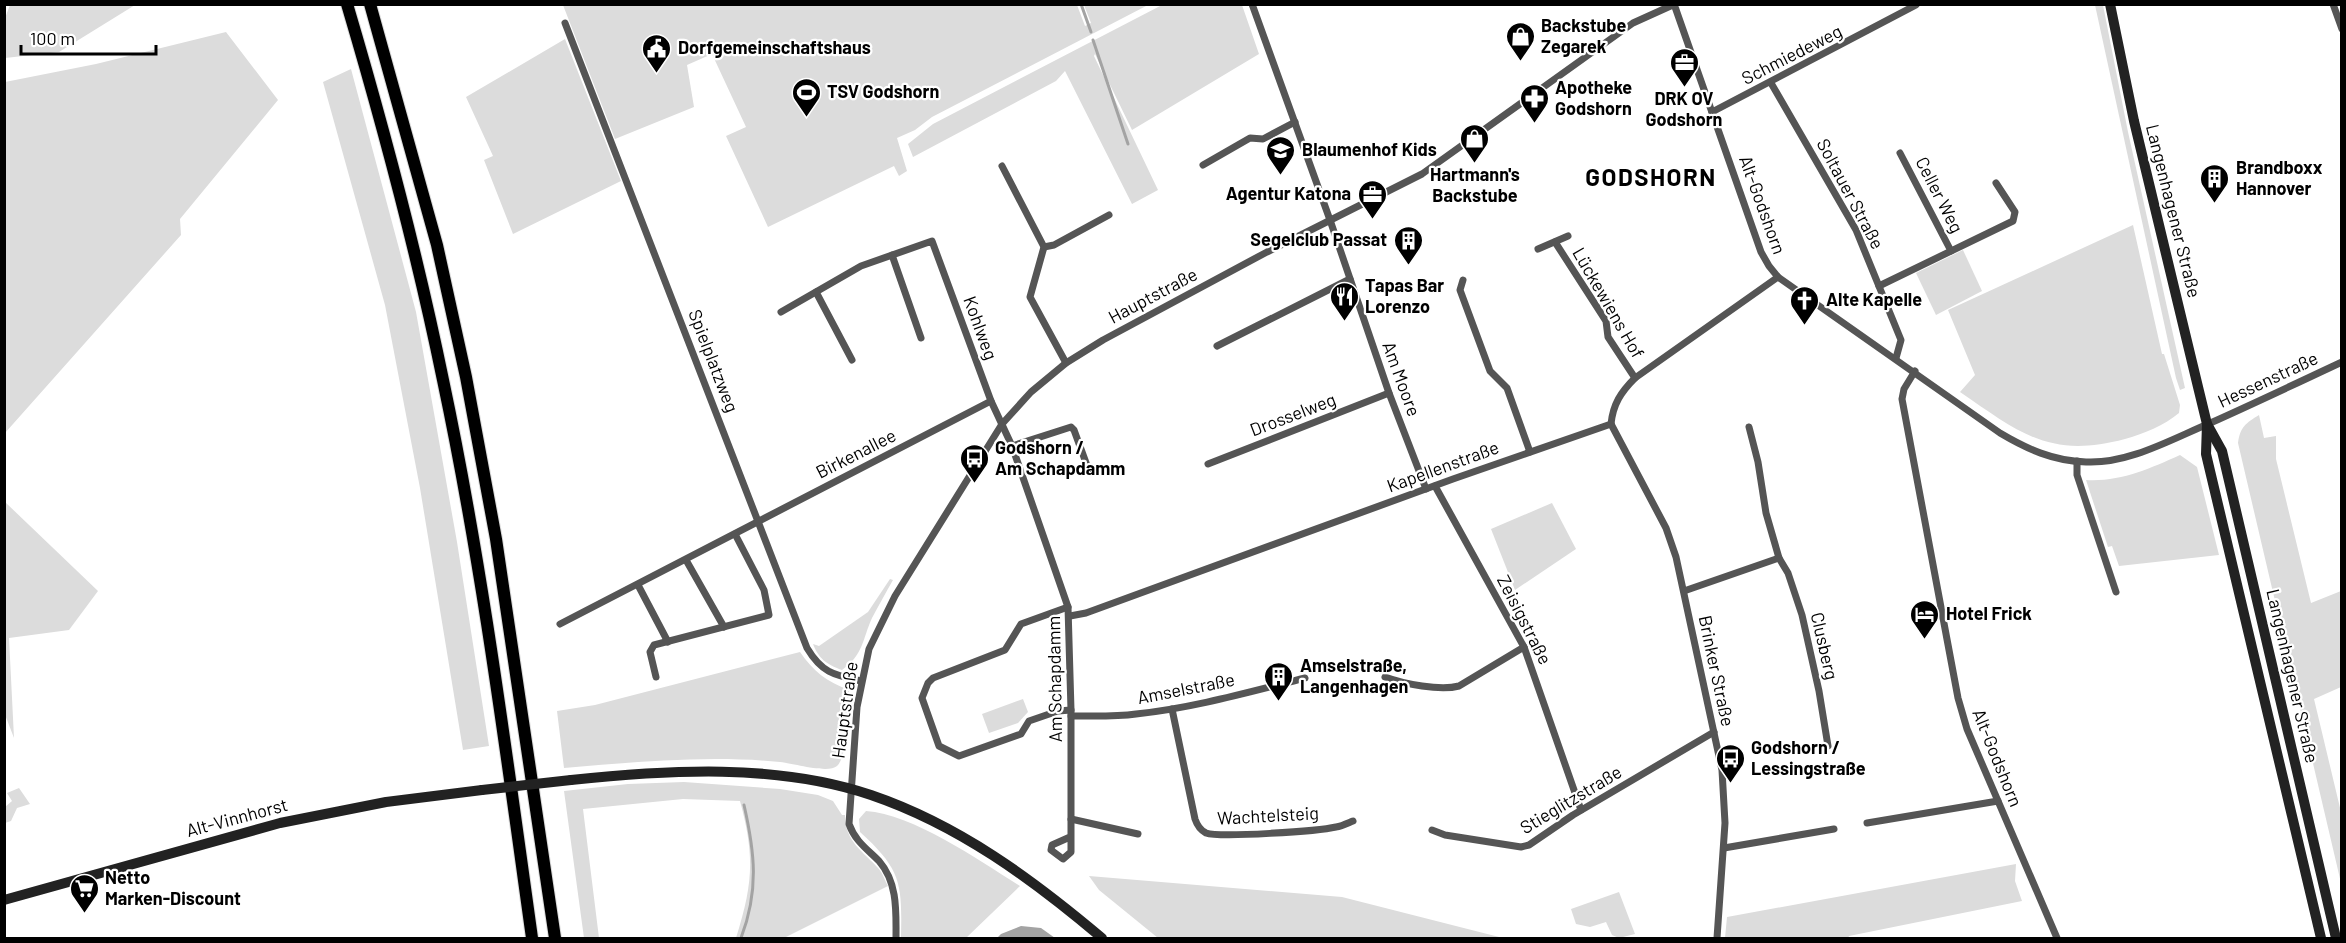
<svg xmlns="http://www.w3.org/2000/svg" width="2346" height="943" viewBox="0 0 2346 943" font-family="Barlow,sans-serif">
<rect width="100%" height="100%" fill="#fff"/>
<g fill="#dcdcdc">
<polygon points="10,5 10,4 135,5 59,52 5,58 5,18"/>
<polygon points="1077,5 1085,26 1091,23 1084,5 1148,5 932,117 915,130 897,138 907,171 899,176 894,166 768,227 726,136 746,127 712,54 687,65 694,107 615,139 563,5"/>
<polygon points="1162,5 1242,5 1259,54 1132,130 1095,54 1094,56 1158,190 1132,204 1065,71 1056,81 913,157 908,144 933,124"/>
<polygon points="2095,5 2103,5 2128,132 2185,388 2180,390 2176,378"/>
<polygon points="226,32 278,100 180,219 181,235 5,433 5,82 96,64"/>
<polygon points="565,39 621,181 513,234 484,160 493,156 466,97"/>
<polygon points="351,69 416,312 457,542 489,746 463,750 420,488 385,305 323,82"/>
<path d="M2133,225L2162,354H2164L2180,405L2179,413C2165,425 2143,434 2125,439C2049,459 2020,433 1960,392L1975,375L1948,310Z"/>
<polygon points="1963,250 1982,291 1936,315 1916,273"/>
<path d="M2259,415L2264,438L2276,436V459L2311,603L2341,591V687L2314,699L2341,812V883L2238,443C2240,427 2246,423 2259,415Z"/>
<path d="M2180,455L2197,467L2219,555L2119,566L2112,546L2108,547L2086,480C2120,482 2149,469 2180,455Z"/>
<polygon points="5,502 98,591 69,630 9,638 14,738 4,712"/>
<polygon points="1552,503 1576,549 1515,590 1491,529"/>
<path d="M890,579L893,580C886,592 879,605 872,618C862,640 864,654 842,670C826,664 819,659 813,644L819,646L868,612Z"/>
<path d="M800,652C813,671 827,682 849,690C847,706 849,755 837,766C828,774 792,763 780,762C708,755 636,762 564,768L557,711L595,705Z"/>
<polygon points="1023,699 1028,712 1018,723 989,733 982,714"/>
<path d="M684,782L780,789L818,795L833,801L842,815H845C845,842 863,851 879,869C883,874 885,881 888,886L784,938H736C753,884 755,856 740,801L683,799L583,809L599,938H584L564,791L628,784Z"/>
<polygon points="19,788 30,804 17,808 11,821 5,823 5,807 12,801 7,793"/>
<path d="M866,811C913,814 980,861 1020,886L966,938H901C902,884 902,870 860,832L859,819Z"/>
<polygon points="2016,864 2015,881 2022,901 1849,936 1848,938 1725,938 1727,917"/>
<polygon points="1089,876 1342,897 1503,938 1158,938 1099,890"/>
<polygon points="1619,892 1635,934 1619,938 1612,935 1606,922 1590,927 1576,924 1571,909"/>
</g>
<polygon fill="#a3a3a3" points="1021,926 1041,928 1055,938 997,938 1001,934"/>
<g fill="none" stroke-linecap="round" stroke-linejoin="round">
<g stroke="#a3a3a3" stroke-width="3">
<polyline points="1081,4 1091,32"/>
<polyline points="1093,40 1128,144"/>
<path d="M741,938C759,891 755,853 744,805"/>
</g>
<defs>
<g id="highway">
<path d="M347,4C384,129 417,253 443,380C482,564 506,752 532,938"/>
<polyline points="370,4 437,245 466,377 496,539 555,938"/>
</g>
</defs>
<use href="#highway" stroke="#dbdbdb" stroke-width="14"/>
<g stroke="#555" stroke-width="7">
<polyline points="1252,4 1330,220 1389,393 1426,489"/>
<path d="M1674,4L1761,252L1769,266L1778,277L2000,433C2027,449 2053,461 2086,462C2128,464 2170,440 2208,424C2253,404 2297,383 2342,362"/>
<polyline points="2333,4 2342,29"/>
<path d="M565,23L807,648C822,673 834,675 861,681"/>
<polyline points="1771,83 1856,230 1901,340 1896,358"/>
<polyline points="1712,112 1916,5"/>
<polyline points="1900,153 1951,251"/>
<polyline points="1203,165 1250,138 1263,139 1295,122"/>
<polyline points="1002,166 1044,247 1030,297 1066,363"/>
<polyline points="1555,242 1606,321 1608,337 1635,378"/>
<polyline points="1044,247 1054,245 1109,215"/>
<polyline points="1538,249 1568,236"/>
<polyline points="892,255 921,338"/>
<polyline points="1463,280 1460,290 1490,371 1507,388 1530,452"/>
<polyline points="1879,286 2013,221 2015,212 1996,183"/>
<polyline points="816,292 852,360"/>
<polyline points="781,312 861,266 932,241 991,401 1012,446 1068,607 1071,710 1071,852 1063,859 1051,850 1052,845 1070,837"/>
<polyline points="1217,346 1350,279"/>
<polyline points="1915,371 1904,389 1902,399 1958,698 1967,729 2057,938"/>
<polyline points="1611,424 1666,528 1676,557 1722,770 1725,823 1717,938"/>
<path d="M1611,424C1613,404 1621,392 1635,378L1778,277"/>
<polyline points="1749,427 1758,462 1766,513 1779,558 1788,573 1802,615 1819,691 1828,746"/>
<polyline points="1012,446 1071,427 1074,430 1089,471"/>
<polyline points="2077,461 2077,475 2116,592"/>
<polyline points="1208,464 1389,393"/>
<polyline points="1435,486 1524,647 1581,810"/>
<polyline points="686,560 724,627"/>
<polyline points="638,585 668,642"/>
<polyline points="1684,591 1779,558"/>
<polyline points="1068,607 1021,624 1005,650 933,678 928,683 922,698 939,746 959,756 1021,734 1029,721 1058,711 1071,710"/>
<polyline points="1070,616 1086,613 1453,479 1611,424"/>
<polyline points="560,624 991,401"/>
<polyline points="656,677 650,652 654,645 769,615 764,590 735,534"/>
<path d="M1385,677C1404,684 1440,691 1459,686L1524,647"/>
<path d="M1172,709L1195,819C1197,825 1200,830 1206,833C1220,838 1319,831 1336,827C1342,826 1348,823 1353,821"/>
<path d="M1071,716C1093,716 1115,717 1136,714C1193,708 1249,692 1305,678"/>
<polyline points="1071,819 1138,834"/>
<polyline points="1867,823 1998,801"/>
<polyline points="1432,830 1445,835 1521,847 1529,845 1573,815 1714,732"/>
<polyline points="1724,848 1834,829"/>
<path d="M896,938C896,912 898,883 879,861C867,849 855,841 849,824L857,707L869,649L895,596L1002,424L1031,392L1066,363L1103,340L1267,252L1422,174L1633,23L1675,4"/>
</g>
<g stroke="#222" stroke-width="10">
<polyline points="2110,4 2134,121 2199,391 2207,424 2222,451 2336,938"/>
<polyline points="2207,424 2206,454 2321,938"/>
<path d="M571,780C668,770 777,763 871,795C959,825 1032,879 1102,938"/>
<polyline points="4,900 280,823 386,802 482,790"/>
</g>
<use href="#highway" stroke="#000" stroke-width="12"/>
<polyline stroke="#222" stroke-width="10" points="482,790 571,780"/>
</g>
<defs>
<symbol id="shop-pin" viewBox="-11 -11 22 30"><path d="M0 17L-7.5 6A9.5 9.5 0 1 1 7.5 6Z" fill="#000" stroke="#fff"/><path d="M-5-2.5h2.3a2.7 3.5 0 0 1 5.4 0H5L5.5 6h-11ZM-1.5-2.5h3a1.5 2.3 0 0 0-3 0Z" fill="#fff"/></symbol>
<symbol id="civic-pin" viewBox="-11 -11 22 30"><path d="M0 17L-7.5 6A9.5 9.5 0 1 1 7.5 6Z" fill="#000" stroke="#fff"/><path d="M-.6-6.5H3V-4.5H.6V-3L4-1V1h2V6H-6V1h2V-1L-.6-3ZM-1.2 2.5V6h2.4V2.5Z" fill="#fff"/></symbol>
<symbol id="office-pin" viewBox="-11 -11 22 30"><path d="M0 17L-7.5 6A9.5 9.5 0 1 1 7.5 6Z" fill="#000" stroke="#fff"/><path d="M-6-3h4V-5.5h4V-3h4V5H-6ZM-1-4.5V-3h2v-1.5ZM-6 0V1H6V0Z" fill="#fff"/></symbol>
<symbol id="stadium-pin" viewBox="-11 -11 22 30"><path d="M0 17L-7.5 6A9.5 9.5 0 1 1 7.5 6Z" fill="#000" stroke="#fff"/><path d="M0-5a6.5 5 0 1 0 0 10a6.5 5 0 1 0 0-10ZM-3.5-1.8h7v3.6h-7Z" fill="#fff"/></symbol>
<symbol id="pharmacy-pin" viewBox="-11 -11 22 30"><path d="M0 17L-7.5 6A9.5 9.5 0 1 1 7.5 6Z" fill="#000" stroke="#fff"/><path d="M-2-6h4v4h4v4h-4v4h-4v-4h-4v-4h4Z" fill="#fff"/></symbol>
<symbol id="school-pin" viewBox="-11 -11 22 30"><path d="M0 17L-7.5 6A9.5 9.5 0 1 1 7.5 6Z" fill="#000" stroke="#fff"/><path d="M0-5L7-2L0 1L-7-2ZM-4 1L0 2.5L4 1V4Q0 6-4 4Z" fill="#fff"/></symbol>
<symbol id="building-pin" viewBox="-11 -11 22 30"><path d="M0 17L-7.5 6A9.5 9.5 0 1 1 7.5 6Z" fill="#000" stroke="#fff"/><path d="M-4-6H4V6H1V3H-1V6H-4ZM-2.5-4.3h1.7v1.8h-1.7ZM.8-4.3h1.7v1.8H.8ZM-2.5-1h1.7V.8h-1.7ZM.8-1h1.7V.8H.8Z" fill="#fff"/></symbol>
<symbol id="restaurant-pin" viewBox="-11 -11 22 30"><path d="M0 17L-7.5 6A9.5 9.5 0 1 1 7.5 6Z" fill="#000" stroke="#fff"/><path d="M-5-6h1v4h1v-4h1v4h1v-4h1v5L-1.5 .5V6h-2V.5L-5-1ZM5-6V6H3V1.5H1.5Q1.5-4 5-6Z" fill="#fff"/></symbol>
<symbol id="church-pin" viewBox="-11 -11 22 30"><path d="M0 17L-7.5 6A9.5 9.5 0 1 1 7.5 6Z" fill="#000" stroke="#fff"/><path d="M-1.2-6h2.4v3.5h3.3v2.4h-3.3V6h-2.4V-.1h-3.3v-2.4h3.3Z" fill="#fff"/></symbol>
<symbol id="bus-pin" viewBox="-11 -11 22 30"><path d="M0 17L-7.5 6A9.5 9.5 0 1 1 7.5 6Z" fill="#000" stroke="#fff"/><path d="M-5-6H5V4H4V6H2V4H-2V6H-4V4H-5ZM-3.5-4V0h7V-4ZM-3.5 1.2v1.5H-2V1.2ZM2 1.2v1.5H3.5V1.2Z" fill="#fff"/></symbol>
<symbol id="hotel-pin" viewBox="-11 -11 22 30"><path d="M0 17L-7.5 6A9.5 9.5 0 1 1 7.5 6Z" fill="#000" stroke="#fff"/><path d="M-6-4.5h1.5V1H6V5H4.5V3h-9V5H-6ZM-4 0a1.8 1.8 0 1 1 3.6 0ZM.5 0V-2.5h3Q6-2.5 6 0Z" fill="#fff"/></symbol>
<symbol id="supermarket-pin" viewBox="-11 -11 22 30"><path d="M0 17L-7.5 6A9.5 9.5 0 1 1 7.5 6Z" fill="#000" stroke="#fff"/><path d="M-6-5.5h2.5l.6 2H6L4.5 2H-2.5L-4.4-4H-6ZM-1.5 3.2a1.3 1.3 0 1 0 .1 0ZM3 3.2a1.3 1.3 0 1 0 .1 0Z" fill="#fff"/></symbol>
</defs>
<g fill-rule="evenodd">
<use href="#shop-pin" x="1504" y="20" width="33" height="45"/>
<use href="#civic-pin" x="640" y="32" width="33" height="45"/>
<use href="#office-pin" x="1668" y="46" width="33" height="45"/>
<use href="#stadium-pin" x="790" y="76" width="33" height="45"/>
<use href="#pharmacy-pin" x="1518" y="82" width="33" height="45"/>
<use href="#shop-pin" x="1458" y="122" width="33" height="45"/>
<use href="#school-pin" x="1264" y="134" width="33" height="45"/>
<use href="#building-pin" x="2198" y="162" width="33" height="45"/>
<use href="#office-pin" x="1356" y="178" width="33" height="45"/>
<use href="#building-pin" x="1392" y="224" width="33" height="45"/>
<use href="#restaurant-pin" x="1328" y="280" width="33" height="45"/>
<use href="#church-pin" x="1788" y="284" width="33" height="45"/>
<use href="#bus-pin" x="958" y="442" width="33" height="45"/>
<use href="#hotel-pin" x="1908" y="598" width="33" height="45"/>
<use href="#building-pin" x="1262" y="660" width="33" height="45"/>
<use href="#bus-pin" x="1714" y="742" width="33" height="45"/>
<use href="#supermarket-pin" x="68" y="872" width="33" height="45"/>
</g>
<g text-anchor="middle" stroke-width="4.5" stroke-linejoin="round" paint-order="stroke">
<g font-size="18" font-weight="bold" fill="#000" stroke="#fff" text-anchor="start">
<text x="1541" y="32">Backstube<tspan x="1541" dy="21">Zegarek</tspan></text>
<text x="678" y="54">Dorfgemeinschaftshaus</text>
<text x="1555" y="94">Apotheke<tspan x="1555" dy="21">Godshorn</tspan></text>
<text x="827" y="98">TSV Godshorn</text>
<text x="1684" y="105" text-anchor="middle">DRK OV<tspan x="1684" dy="21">Godshorn</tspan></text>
<text x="1302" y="156">Blaumenhof Kids</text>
<text x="2236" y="174">Brandboxx<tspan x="2236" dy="21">Hannover</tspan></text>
<text x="1475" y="181" text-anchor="middle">Hartmann's<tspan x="1475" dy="21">Backstube</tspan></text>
<text x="1351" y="200" text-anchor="end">Agentur Katona</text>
<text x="1387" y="246" text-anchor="end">Segelclub Passat</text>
<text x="1365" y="292">Tapas Bar<tspan x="1365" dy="21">Lorenzo</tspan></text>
<text x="1826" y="306">Alte Kapelle</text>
<text x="995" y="454">Godshorn /<tspan x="995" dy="21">Am Schapdamm</tspan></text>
<text x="1946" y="620">Hotel Frick</text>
<text x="1300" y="672">Amselstraße,<tspan x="1300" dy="21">Langenhagen</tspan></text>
<text x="1751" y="754">Godshorn /<tspan x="1751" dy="21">Lessingstraße</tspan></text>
<text x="105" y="884">Netto<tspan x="105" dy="21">Marken-Discount</tspan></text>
</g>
<g font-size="18" fill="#000" stroke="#fff">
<text transform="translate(1792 55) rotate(-27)" y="6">Schmiedeweg</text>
<text transform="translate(1850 194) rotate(62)" y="6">Soltauer Straße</text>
<text transform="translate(1939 195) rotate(63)" y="6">Celler Weg</text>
<text transform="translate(1762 205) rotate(70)" y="6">Alt-Godshorn</text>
<text transform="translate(2173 211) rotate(76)" y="6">Langenhagener Straße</text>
<text transform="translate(1153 296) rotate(-28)" y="6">Hauptstraße</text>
<text transform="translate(1608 303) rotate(60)" y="6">Lückewiens Hof</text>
<text transform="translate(980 328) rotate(70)" y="6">Kohlweg</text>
<text transform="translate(713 361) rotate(69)" y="6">Spielplatzweg</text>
<text transform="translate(1401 379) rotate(70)" y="6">Am Moore</text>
<text transform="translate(2268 380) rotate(-25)" y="6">Hessenstraße</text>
<text transform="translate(1293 415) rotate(-21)" y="6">Drosselweg</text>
<text transform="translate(856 454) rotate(-27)" y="6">Birkenallee</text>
<text transform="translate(1443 467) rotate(-20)" y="6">Kapellenstraße</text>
<text transform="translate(1524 620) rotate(63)" y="6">Zeisigstraße</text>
<text transform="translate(1824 646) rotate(77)" y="6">Clusberg</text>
<text transform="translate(1716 671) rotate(78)" y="6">Brinker Straße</text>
<text transform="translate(2292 676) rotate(77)" y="6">Langenhagener Straße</text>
<text transform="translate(1055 679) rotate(-91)" y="6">Am Schapdamm</text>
<text transform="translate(1186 689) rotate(-11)" y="6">Amselstraße</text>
<text transform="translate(845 710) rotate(-82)" y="6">Hauptstraße</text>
<text transform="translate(1997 758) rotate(68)" y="6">Alt-Godshorn</text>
<text transform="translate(1571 800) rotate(-31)" y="6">Stieglitzstraße</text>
<text transform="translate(1268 816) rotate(-3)" y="6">Wachtelsteig</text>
<text transform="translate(237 818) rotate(-15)" y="6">Alt-Vinnhorst</text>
</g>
<g font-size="24" font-weight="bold" letter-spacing="1.5" fill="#000" stroke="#fff">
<text x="1651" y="186">GODSHORN</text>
</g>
</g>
<rect width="2346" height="943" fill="none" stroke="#000000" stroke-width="12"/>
<path d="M21 45v9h135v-9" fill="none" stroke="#000000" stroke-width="3"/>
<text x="30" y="45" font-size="18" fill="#000000" stroke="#ffffff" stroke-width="4.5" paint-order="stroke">100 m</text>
</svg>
